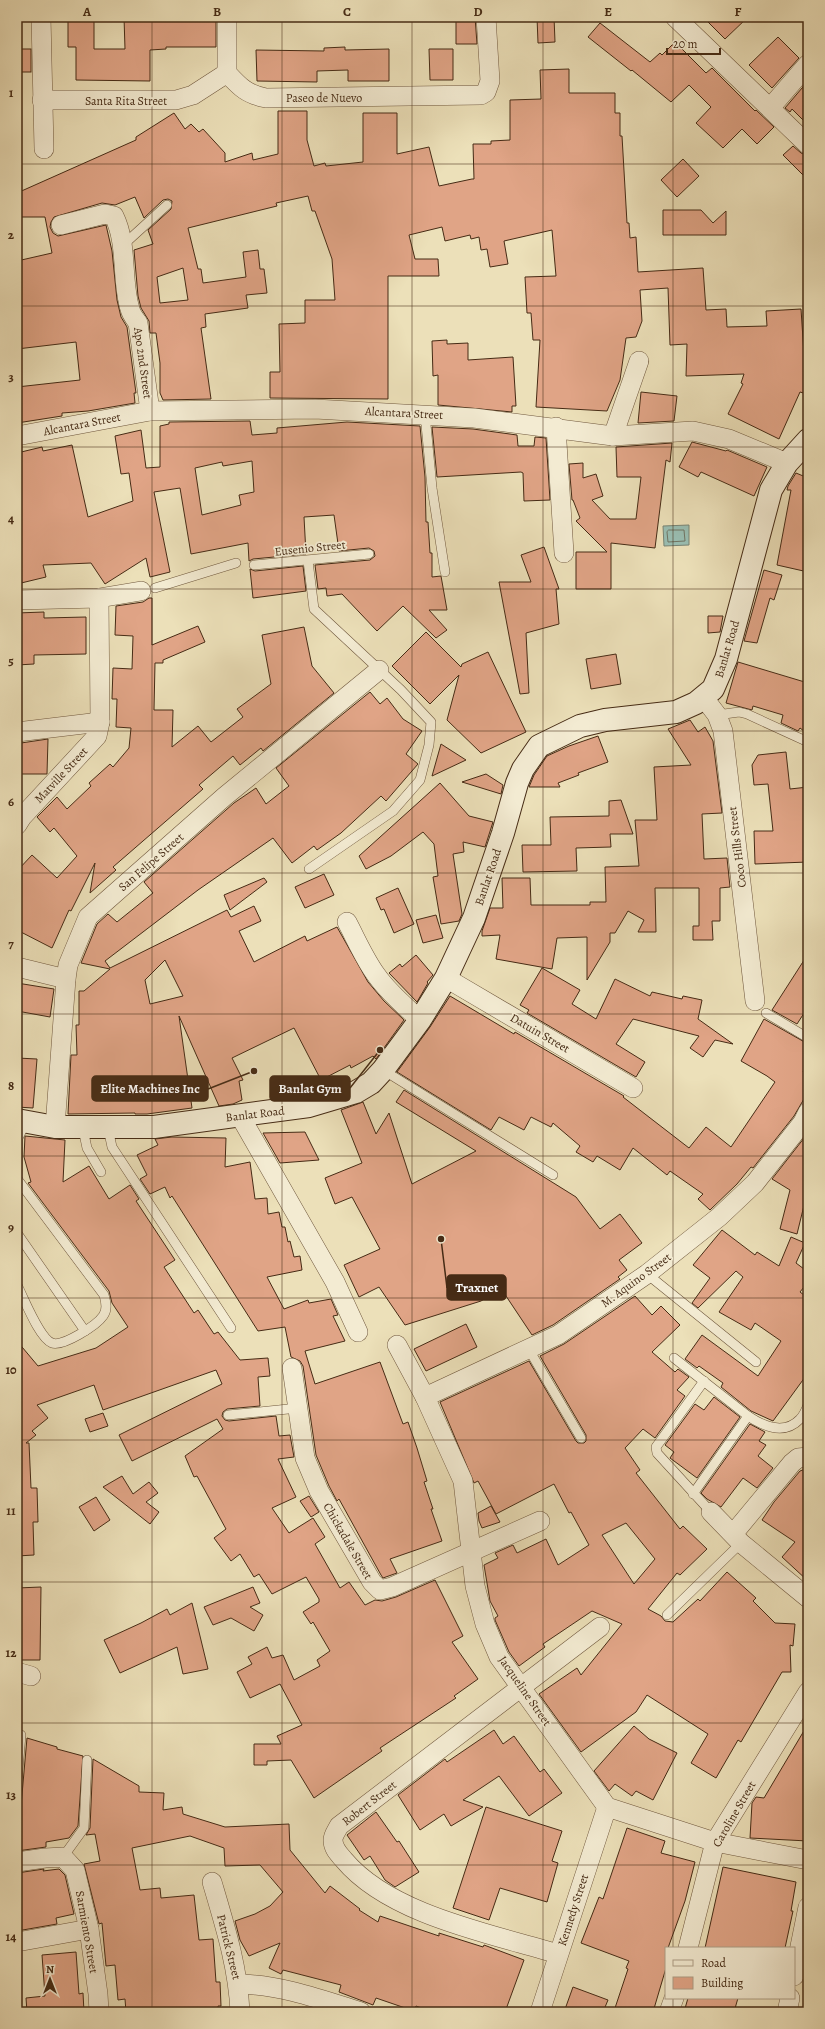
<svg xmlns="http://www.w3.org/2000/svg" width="825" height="2029" viewBox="0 0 825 2029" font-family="Alegreya,serif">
<rect width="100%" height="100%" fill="#ece0b9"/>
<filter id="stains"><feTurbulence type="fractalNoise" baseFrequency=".005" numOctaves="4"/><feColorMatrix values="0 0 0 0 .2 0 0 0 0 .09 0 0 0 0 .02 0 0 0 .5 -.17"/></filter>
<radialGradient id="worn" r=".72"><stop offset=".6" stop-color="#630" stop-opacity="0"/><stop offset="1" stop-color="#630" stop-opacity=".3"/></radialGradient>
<polygon fill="#99bdb1" stroke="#788373" points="689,525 689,545 664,546 663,526"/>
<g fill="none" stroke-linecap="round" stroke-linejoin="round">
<polygon stroke="#707463" stroke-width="1" points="669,530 684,530 685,541 668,542 667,532"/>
</g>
<g fill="#e0a486" stroke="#462b15" fill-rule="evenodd">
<polygon points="68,17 94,17 94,49 125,49 124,17 216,17 216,47 166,47 166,49 150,50 150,81 76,80 76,47 68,47"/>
<polygon points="456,17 475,17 477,44 456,44"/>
<polygon points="537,17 554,17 555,42 538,43"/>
<polygon points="703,17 748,17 725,39"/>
<polygon points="600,23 650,62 660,53 662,55 675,42 706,73 712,68 755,111 756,110 774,127 757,144 742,129 723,148 696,123 711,107 689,85 671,102 632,70 631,71 588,37"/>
<polygon points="778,37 799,58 772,88 749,65"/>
<polygon points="345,47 345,50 389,49 389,81 348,81 348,70 317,71 317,82 257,81 256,50 324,51 324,48"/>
<rect x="17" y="49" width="14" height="23"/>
<polygon points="429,49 453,49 453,80 430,80"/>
<path d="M569,69V93H615V113H620V136H622L627,223H629L630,238L636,237L638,272L703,268L706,310L726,309L727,327L767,326L766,311L801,309L804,354H808L807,394L800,392L779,439L728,414L743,384L741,383L744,374L686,376L687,344L670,345L668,288L640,290L642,321L636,337L626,338L620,380L607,411L536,407L540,340H533L531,313H527L525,277L556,276L552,230L504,241L508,264L490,267L487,249L481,250L479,237L471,239L470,235L445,241L442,227L409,235L415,259H438L439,276H388V399L270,398V372H280L279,324L305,323V300H335L332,259L315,211H312L308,196L276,203L277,206L188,228L198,269H201L203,283L246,277L243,252L258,250L260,269H264L267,293L246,295L248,308L205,314L206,327L201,328L211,399L163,400L160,393V363L156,333H150L149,321L141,308L138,296L134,250L153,244L148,230L171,209L172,201L168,199L163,200L144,218L135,197L115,205L102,203L54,217L51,222L50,227L53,233L58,236L106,225L112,251L117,300L121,317L127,327L136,393H134L135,403L88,411L62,413V416L17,423V387L80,380L76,342L17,349V280L21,279L17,261L52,253L45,217H17V193L136,140V137L174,113L185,129L191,124L199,132L203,129L225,153V162L252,153L253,160L278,154V111H307V140L314,166L325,163L326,166L363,162V113H397V154L429,147L439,186L472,179H474L473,144H491V141L510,140V100L541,99L540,70ZM183,268L188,300L160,303L157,277Z"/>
<polygon points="808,81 808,125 792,109 790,112 785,108"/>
<polygon points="793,146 801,153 808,156 808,180 783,155"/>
<polygon points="683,159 699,176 677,197 661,180"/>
<polygon points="663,210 701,210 713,223 726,211 726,235 663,235"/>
<polygon points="447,340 447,344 468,343 468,360 513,357 516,406 512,406 512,412 438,405 438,375 433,376 432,341"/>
<polygon points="641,392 677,396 674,421 638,423"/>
<path d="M250,421L252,435L277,433V428L347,422L420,426L425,477L426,522H428L430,553H432V577L441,576L447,610H429L447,630L436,638L403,606L377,631L342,594L327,596L326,588L318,589L315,565L370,560L375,556L374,551L369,548L339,551L334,515L304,517L306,554L253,559L249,561L248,543L191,554L180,488L154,492L170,572L150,577L146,558L105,584L91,563L43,565L46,577L17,584V453L42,447L43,451L72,445L88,517L133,501L129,473L121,474L115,436L141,430L146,468L160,467V426L169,424V422ZM252,461L254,492L239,495L241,505L202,515L195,468L222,462L223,466Z"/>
<polygon points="432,427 473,429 517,435 518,446 534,446 535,437 546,438 550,500 524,501 523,473 521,472 437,477"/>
<polygon points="692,442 726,451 727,450 767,467 754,496 701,472 698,477 679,467"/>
<polygon points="672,443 670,462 666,460 655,548 611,543 611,589 576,589 576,552 607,552 576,521 580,518 573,500 572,500 569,464 583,463 583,478 596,474 603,496 592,500 610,519 636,519 641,477 617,477 616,447"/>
<polygon points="796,473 808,478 808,572 777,565 791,490 787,490 788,486"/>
<polygon points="544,547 559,589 556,589 559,624 526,633 529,693 520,694 499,582 531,582 521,555"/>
<polygon points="303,566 306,591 253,598 250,569 255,571"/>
<polygon points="764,570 782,575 774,600 770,598 757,643 744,641"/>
<polygon points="149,598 152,598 152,645 198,626 205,642 163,660 163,663 155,663 154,710 173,710 172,747 198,726 211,742 243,717 237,709 271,684 262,635 304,627 312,666 334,693 263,751 261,748 240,765 233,756 199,785 203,789 113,867 116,870 90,893 95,863 71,911 69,910 52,948 17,930 17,871 32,855 57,878 77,856 54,828 50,832 37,817 57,797 67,809 91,786 89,783 110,764 113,767 129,748 131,728 116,727 117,699 112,699 113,668 132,669 133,636 115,635 116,606 143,602"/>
<polygon points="44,612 44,618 86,617 86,654 34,655 34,664 17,665 17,613"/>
<polygon points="708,616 723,616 720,632 708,633"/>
<polygon points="426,632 461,667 462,664 488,652 526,732 481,753 447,720 459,675 430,704 392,666"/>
<polygon points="616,654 621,684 591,689 586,659"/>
<polygon points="738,662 808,683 808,734 800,728 798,731 781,723 783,715 753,706 752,710 726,703"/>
<path d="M370,692L380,704L387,698L403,719L422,731L406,754L418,764L386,801L381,796L341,833L317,850L314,846L292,863L273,838L198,890L105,961L110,968L227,910L231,917L254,906L261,921L239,931L254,962L305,936L307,941L337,927L368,982L384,1001L404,1020L376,1059L373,1056L351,1068L350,1065L321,1080L294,1028L232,1058L243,1080L239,1081L242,1100L233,1104L219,1106L179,1016L192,1108L147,1114H135V1113L68,1114L71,1055H77L76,1025H79V991H84L110,969L81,963L97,924L108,914L117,922L153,893L144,882L234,803L256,788L266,804L289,786L276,768ZM165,960L183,996L150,1004L145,980Z"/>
<polygon points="690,720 698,732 705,727 713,741 722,813 702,814 704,859 727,858 730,887 720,888 720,921 712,921 713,940 693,940 693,926 699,926 699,888 655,888 656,932 638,932 644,920 628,911 615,933 610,933 610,942 587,980 587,937 557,938 552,969 496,959 500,935 482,936 482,931 490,908 503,908 502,878 530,878 531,905 590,905 590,902 606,902 605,867 639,866 635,820 657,820 654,767 691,765 668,729"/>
<polygon points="598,736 608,762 578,773 579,775 558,783 560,787 529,787 534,775 547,756 569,746"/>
<polygon points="48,739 47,774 20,774 21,743"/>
<polygon points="441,744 466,760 432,776"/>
<polygon points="786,752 790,789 808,787 808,862 755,864 754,831 773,831 768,784 754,785 752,765 758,755"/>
<polygon points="486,774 503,785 501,794 462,782"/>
<polygon points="440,783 469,816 493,822 485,847 463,842 464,852 453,854 462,914 459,921 441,924 433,877 438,876 434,844 423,832 391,856 366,869 359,856"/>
<polygon points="621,800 633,834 610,834 611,847 576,848 577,871 523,872 522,845 551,845 550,817 609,816 609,801"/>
<polygon points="324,874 334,895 305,908 295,887"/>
<polygon points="264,878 267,882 230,910 224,895"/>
<polygon points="398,888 414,924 394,933 384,909 381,910 376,898"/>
<polygon points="436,915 443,938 423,943 416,920"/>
<polygon points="808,954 808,1007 797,1024 772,1010"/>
<polygon points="416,955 433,975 427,982 428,983 417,1002 389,973 400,964 402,967"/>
<polygon points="542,968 580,990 572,1004 596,1019 615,979 650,996 652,992 682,999 683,996 702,1000 698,1019 733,1044 715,1040 703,1057 690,1048 699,1036 633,1019 616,1044 645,1062 636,1077 527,1013 529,1010 520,1005"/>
<polygon points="17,983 54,989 50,1017 17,1011"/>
<polygon points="450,996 514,1034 515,1032 624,1096 623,1097 689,1148 706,1127 731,1147 775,1082 767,1076 741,1061 764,1019 808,1044 808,1064 803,1072 808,1076 808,1092 794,1116 753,1168 751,1167 737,1184 710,1210 698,1199 703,1194 670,1171 667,1175 633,1148 620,1170 597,1156 593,1162 576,1152 580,1146 553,1123 551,1127 531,1117 524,1130 499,1117 491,1130 397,1072 430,1027"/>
<polygon points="17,1058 37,1059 33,1108 17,1107"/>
<polygon points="404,1090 576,1197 600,1229 620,1214 642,1243 619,1260 627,1270 618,1277 620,1279 553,1325 532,1335 504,1293 497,1298 494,1293 481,1301 405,1325 379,1287 359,1297 344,1265 380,1249 352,1197 335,1204 325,1178 362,1163 341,1110 363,1102 376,1134 389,1113 412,1184 476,1151 396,1102"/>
<polygon points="305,1132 319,1160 280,1163 263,1133"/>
<polygon points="808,1133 808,1189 797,1234 780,1229 790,1190 772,1179"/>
<polygon points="25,1136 65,1140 63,1182 89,1166 109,1199 130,1185 139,1199 136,1201 175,1260 164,1267 194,1313 198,1310 214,1334 218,1332 240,1360 268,1358 270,1376 258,1377 260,1406 227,1409 223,1412 222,1416 225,1420 229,1421 276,1416 279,1436 290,1435 294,1457 278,1459 296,1497 272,1508 289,1533 313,1518 325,1537 315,1544 340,1588 349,1582 365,1605 375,1600 382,1601 396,1597 435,1580 463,1636 452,1642 478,1679 454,1696 456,1698 380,1748 382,1751 314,1798 291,1760 267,1761 267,1765 254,1765 254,1744 281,1744 277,1736 302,1725 280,1684 250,1698 237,1672 252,1664 248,1657 267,1647 272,1658 283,1655 294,1680 320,1666 317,1660 330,1651 313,1622 311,1624 303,1612 319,1602 319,1599 306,1577 272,1594 259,1574 254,1577 240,1554 231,1561 214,1538 226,1529 197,1476 194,1477 185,1456 223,1429 217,1419 132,1461 119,1435 222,1384 216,1370 103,1410 94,1385 37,1405 48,1418 32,1431 36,1435 26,1443 29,1443 31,1488 37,1488 38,1522 33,1522 34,1555 17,1556 17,1341 38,1366 96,1348 128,1327 112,1303 109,1291 28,1183 31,1182 24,1157"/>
<polygon points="172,1137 226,1138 225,1167 250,1162 255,1199 267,1198 268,1214 279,1212 282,1227 285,1227 288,1242 290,1241 294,1257 300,1256 302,1270 267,1277 284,1309 308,1300 309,1303 331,1299 338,1315 333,1316 345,1341 305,1351 315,1384 380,1362 403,1424 408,1422 417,1448 427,1481 424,1482 433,1509 431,1509 442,1541 390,1559 397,1573 383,1578 381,1575 339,1499 337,1501 329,1486 316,1455 303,1366 300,1361 291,1357 285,1327 258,1331 172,1196 170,1198 165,1187 150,1194 140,1179 147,1175 137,1155 158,1145 155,1139"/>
<polygon points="722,1230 755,1255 757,1252 779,1266 791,1237 805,1243 796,1263 808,1272 808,1282 800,1292 808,1298 808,1373 773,1421 751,1411 721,1387 723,1383 699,1366 697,1368 685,1359 702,1335 758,1376 781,1341 755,1323 751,1330 719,1312 743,1277 736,1271 698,1308 692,1303 710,1278 693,1265"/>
<path d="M635,1296L652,1315L661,1306L680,1325L652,1352L675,1372L678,1369L689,1377L677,1390L685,1396L655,1438L643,1429L625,1448L640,1470L636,1473L680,1529L683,1526L707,1549L680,1575L677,1573L648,1609L661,1616L665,1621L673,1622L698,1599L700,1601L727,1572L756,1598L753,1601L775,1623L795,1624L793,1646L790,1645L791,1672H782L741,1742L738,1740L716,1778L691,1763L708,1734L647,1695L636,1712L581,1752L539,1694L577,1668L581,1675L622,1624L592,1611L543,1644L545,1647L519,1666L509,1652L495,1620V1618L498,1616L490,1601L484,1565L498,1558L495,1553L513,1545L517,1553L546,1539L558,1565L589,1545L571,1512L569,1513L554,1484L496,1514L478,1481L474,1483L440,1402L529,1361L576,1441L578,1443H584L586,1441V1435L540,1356L564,1344ZM626,1523L655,1559L634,1584L602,1535Z"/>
<polygon points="466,1324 477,1347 426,1371 414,1349"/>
<polygon points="714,1397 740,1417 697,1478 670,1458 674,1452 665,1445 695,1404 704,1410"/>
<polygon points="103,1413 108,1426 90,1432 85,1419"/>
<polygon points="750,1424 765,1432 759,1441 766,1445 758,1456 773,1468 757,1488 743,1478 721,1507 707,1499 701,1493"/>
<polygon points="808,1468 808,1581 782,1557 795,1542 762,1520 774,1502 800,1471"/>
<polygon points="122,1476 133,1494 149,1482 158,1493 146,1502 159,1512 150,1524 103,1487"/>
<polygon points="309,1496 319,1512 311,1517 300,1501"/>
<polygon points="96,1497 110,1520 94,1531 79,1507"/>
<polygon points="491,1506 500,1522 482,1528 479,1521 478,1513"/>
<polygon points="41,1587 40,1660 17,1660 17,1588"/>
<polygon points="253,1587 260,1603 250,1607 263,1615 254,1631 231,1618 213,1625 204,1607"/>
<polygon points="192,1603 208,1669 183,1674 177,1647 120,1673 104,1640 141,1623 167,1609 170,1615"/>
<polygon points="808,1724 808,1841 750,1838 752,1803 756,1797 764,1798"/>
<polygon points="634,1726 649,1739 677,1753 653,1800 636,1791 632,1796 615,1784 609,1791 594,1771"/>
<polygon points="494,1730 503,1744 514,1736 540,1772 544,1769 562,1793 529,1816 499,1776 463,1800 483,1807 451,1826 444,1814 420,1830 398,1795 445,1759 447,1762"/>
<polygon points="27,1738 57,1747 57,1749 83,1756 78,1826 69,1838 46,1842 46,1847 17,1851"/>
<polygon points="93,1759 139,1786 139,1792 164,1793 163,1810 182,1807 183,1814 225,1827 289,1824 290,1850 325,1893 330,1886 360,1909 359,1910 378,1922 380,1916 439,1936 439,1933 483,1947 484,1945 524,1960 505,2012 432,2012 416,2006 414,2011 376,1998 373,2005 339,1992 341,1985 283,1970 281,1974 269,1968 280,1943 249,1956 240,1940 235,1921 255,1914 270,1906 283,1892 260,1865 225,1866 224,1848 190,1836 132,1848 140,1890 160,1888 161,1898 194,1895 199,1940 213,1939 216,1982 220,1982 221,2006 218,2006 218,2012 126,2012 125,1999 118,2000 115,1965 106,1966 102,1923 99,1924 84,1864 100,1861 95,1834 86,1835 90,1828"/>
<polygon points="486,1807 562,1831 552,1861 558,1863 547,1902 500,1888 489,1920 453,1908"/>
<polygon points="376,1812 397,1842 399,1841 419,1872 395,1887 385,1880 370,1856 364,1860 347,1835"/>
<polygon points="627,1828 665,1841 661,1853 695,1862 685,1901 668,1948 666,1948 666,1968 653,2012 626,2012 615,2008 628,1969 626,1968 629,1961 581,1943 599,1897 603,1899"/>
<polygon points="723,1867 796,1882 791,1911 793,1911 785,1948 705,1948"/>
<polygon points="44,1869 43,1871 59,1869 65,1875 74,1914 56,1918 57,1924 17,1931 17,1873"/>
<polygon points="76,1952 79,1994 83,1993 84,2012 27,2012 26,1998 45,1996 42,1955"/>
<polygon points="573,1987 608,2000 603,2012 564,2012"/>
<polygon points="688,1998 738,1998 734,2012 684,2012"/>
</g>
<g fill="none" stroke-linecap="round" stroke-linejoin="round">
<defs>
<g id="lane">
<polyline points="122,246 167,205"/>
<polyline points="425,414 432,488 445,572"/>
<polyline points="308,561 314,609 401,690 431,722 429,745 420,780 393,811 309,869"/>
<polyline points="254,565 369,554"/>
<polyline points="155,588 236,563"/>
<polyline points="717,715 739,712 747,714 808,742"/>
<polyline points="766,1013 808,1038"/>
<polyline points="383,1070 553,1175"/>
<polyline points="108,1128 112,1147 231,1328"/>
<polyline points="83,1129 87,1148 101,1172"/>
<polyline points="17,1185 18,1138 26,1122"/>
<polyline points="17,1233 85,1331"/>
<polyline points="647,1274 756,1362"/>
<path d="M17,1285C24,1298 39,1338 52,1343C63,1347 97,1325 103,1316C108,1310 106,1302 104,1295L18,1180"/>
<polyline points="528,1348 581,1438"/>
<polyline points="674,1358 748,1416 693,1494"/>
<polyline points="704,1381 656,1447 657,1453 711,1512"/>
<polyline points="228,1415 298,1408"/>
<path d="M748,1416C763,1426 784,1436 800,1419C803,1416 806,1410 808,1405"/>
<polyline points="667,1615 741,1543"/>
<polyline points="17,1782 21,1735"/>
<polyline points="63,1857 84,1828 87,1760"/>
</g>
<g id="street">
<polyline points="41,17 44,149"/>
<path d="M227,17V73C240,87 246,94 266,98L481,95L486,92L490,81L486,17"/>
<polyline points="675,17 808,145"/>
<polyline points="42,100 176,100 193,95 227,73"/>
<polyline points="770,108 808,64"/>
<path d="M61,225L105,214L114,216C128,244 121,280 130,309C131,314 135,319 138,323L150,411"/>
<polyline points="556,427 564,553"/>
<polyline points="17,436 150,411 315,409 474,418 613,436 693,431 729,439 787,463"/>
<polyline points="613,436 639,361"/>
<polyline points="17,600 99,598 141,591"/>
<polyline points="704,698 717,715 723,731 755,1001"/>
<polyline points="17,732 100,722"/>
<polyline points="17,825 22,817 97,736 100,722 99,598"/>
<path d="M347,922C357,941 365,960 377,976C389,993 405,1006 420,1020"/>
<polyline points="17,967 66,979"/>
<polyline points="446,978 633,1088"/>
<polyline points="240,1116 335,1282 358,1332"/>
<polyline points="55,1127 66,979 68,965 88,917 224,797 379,670"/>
<polyline points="397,1345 425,1397 463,1481 475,1586 485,1624 499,1657 607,1807 715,1842 808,1860"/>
<polyline points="292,1368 305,1458 319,1491 372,1582 380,1590 392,1587 540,1521"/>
<polyline points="425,1397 558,1335 647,1274 719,1217 755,1183 803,1122 808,1112"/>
<polyline points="711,1512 741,1543 808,1598"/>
<polyline points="733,1534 792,1463 798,1458 808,1457"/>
<polyline points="17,1672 31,1676"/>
<polyline points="17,1862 45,1858 63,1857 75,1870 89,1929 98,1994 99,2012"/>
<path d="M212,1882C225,1926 238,1967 240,2012"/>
<polyline points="17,1942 89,1929"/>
<polyline points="688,1948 715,1842 808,1692"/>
<path d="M558,1954C492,1934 390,1915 344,1860C339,1854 333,1849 333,1840C333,1835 337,1830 339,1826L600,1627"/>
<polyline points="794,1976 808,1907"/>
<path d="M239,1984C282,1985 320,1999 361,2012"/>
<polyline points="540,2012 607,1807"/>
<polyline points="669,2012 674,1998"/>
<polyline points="787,2012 790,1998"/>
</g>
<polyline id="secondary" points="17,1120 55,1127 154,1127 309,1106 356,1092 371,1083 383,1070 420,1020 446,978 474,918 503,833 517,783 523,769 539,746 580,726 605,720 676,712 696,703 713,689 726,659 771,490 787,463 808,440"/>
</defs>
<use href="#lane" stroke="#70583e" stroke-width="10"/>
<use href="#street" stroke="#70583e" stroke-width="20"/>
<use href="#secondary" stroke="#462b15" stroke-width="24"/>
<use href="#lane" stroke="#f3ebd2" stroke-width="9"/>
<use href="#street" stroke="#f3ebd2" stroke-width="19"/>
<use href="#secondary" stroke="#f3ebd2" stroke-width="22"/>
</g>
<path fill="none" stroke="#462b15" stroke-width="1" stroke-opacity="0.55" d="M152,17V2012M282,17V2012M412,17V2012M543,17V2012M673,17V1948M17,164H808M17,306H808M17,447H808M17,589H808M17,731H808M17,873H808M17,1014H808M17,1156H808M17,1298H808M17,1440H808M17,1582H808M17,1723H808M17,1865H808M673,1998V2012"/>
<g text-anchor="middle" stroke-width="3.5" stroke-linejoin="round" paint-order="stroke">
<g font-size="12" fill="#462b15" stroke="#f3ebd2">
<text x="324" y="102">Paseo de Nuevo</text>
<text x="126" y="105">Santa Rita Street</text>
<text transform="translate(143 363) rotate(82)" y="4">Apo 2nd Street</text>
<text transform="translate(404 413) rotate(3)" y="4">Alcantara Street</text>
<text transform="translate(82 424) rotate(-11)" y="4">Alcantara Street</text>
<text transform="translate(310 548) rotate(-6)" y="4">Eusenio Street</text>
<text transform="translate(727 649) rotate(-73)" y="4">Banlat Road</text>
<text transform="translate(61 775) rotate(-47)" y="4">Matville Street</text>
<text transform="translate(737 847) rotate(-97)" y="4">Coco Hills Street</text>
<text transform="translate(151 862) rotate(-41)" y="4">San Felipe Street</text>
<text transform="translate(488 877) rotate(-71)" y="4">Banlat Road</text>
<text transform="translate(540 1033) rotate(30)" y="4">Datuin Street</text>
<text transform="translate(255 1114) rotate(-7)" y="4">Banlat Road</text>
<text transform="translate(636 1280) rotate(-36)" y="4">M. Aquino Street</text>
<text transform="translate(348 1541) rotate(60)" y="4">Chickadale Street</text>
<text transform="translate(525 1691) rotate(55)" y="4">Jacqueline Street</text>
<text transform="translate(369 1803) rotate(-38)" y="4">Robert Street</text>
<text transform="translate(734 1814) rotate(-60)" y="4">Caroline Street</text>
<text transform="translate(573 1910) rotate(-72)" y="4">Kennedy Street</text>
<text transform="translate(87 1932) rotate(80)" y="4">Sarmiento Street</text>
<text transform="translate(229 1947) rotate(76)" y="4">Patrick Street</text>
</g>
</g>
<path fill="none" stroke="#462b15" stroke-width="1.5" d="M380 1050L350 1088M254 1071L208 1089M441 1239L447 1288"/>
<g fill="#462b15" stroke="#f3ebd2" stroke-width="1.5">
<circle cx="380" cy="1050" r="4"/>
<circle cx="254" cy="1071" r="4"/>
<circle cx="441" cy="1239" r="4"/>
</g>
<g fill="#462b15" stroke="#462b15" stroke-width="1.5">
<rect x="270" y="1076" width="80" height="25" rx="4"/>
<rect x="92" y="1076" width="116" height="25" rx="4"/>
<rect x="447" y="1275" width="59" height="25" rx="4"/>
</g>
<g font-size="13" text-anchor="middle" font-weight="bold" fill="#fff">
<text x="310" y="1093">Banlat Gym</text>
<text x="150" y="1093">Elite Machines Inc</text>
<text x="477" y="1292">Traxnet</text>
</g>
<rect width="825" height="2029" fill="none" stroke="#ece0b9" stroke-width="44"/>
<rect x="665" y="1947" width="130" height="52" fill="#f3ebd2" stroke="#ae9e86"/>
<rect x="673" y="1960" width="20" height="6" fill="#f3ebd2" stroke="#ae9e86"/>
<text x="701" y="1967" font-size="12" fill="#462b15">Road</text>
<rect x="673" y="1977" width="20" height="12" fill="#e0a486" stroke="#ae9e86"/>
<text x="701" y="1987" font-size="12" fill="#462b15">Building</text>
<g transform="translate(50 1979)" stroke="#f3ebd2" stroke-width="3" paint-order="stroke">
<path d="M0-3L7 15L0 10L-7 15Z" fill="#462b15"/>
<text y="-6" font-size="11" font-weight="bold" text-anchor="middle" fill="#462b15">N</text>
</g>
<path d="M667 48v6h53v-6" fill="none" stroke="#462b15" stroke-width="2"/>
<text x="673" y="48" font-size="12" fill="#462b15" stroke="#f3ebd2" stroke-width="3" paint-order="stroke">20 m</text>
<rect x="22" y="22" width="781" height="1985" fill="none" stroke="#462b15" stroke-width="1.5"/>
<g font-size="13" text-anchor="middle" font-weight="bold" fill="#462b15">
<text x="87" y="16">A</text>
<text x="217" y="16">B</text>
<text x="347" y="16">C</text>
<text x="478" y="16">D</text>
<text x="608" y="16">E</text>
<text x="738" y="16">F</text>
<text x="11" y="97">1</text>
<text x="11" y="239">2</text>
<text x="11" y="381">3</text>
<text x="11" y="523">4</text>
<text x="11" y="665">5</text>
<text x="11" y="806">6</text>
<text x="11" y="948">7</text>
<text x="11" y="1090">8</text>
<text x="11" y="1232">9</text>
<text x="11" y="1374">10</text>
<text x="11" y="1515">11</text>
<text x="11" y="1657">12</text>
<text x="11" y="1799">13</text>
<text x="11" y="1941">14</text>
</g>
<rect width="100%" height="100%" filter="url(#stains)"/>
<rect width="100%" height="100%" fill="url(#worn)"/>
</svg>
